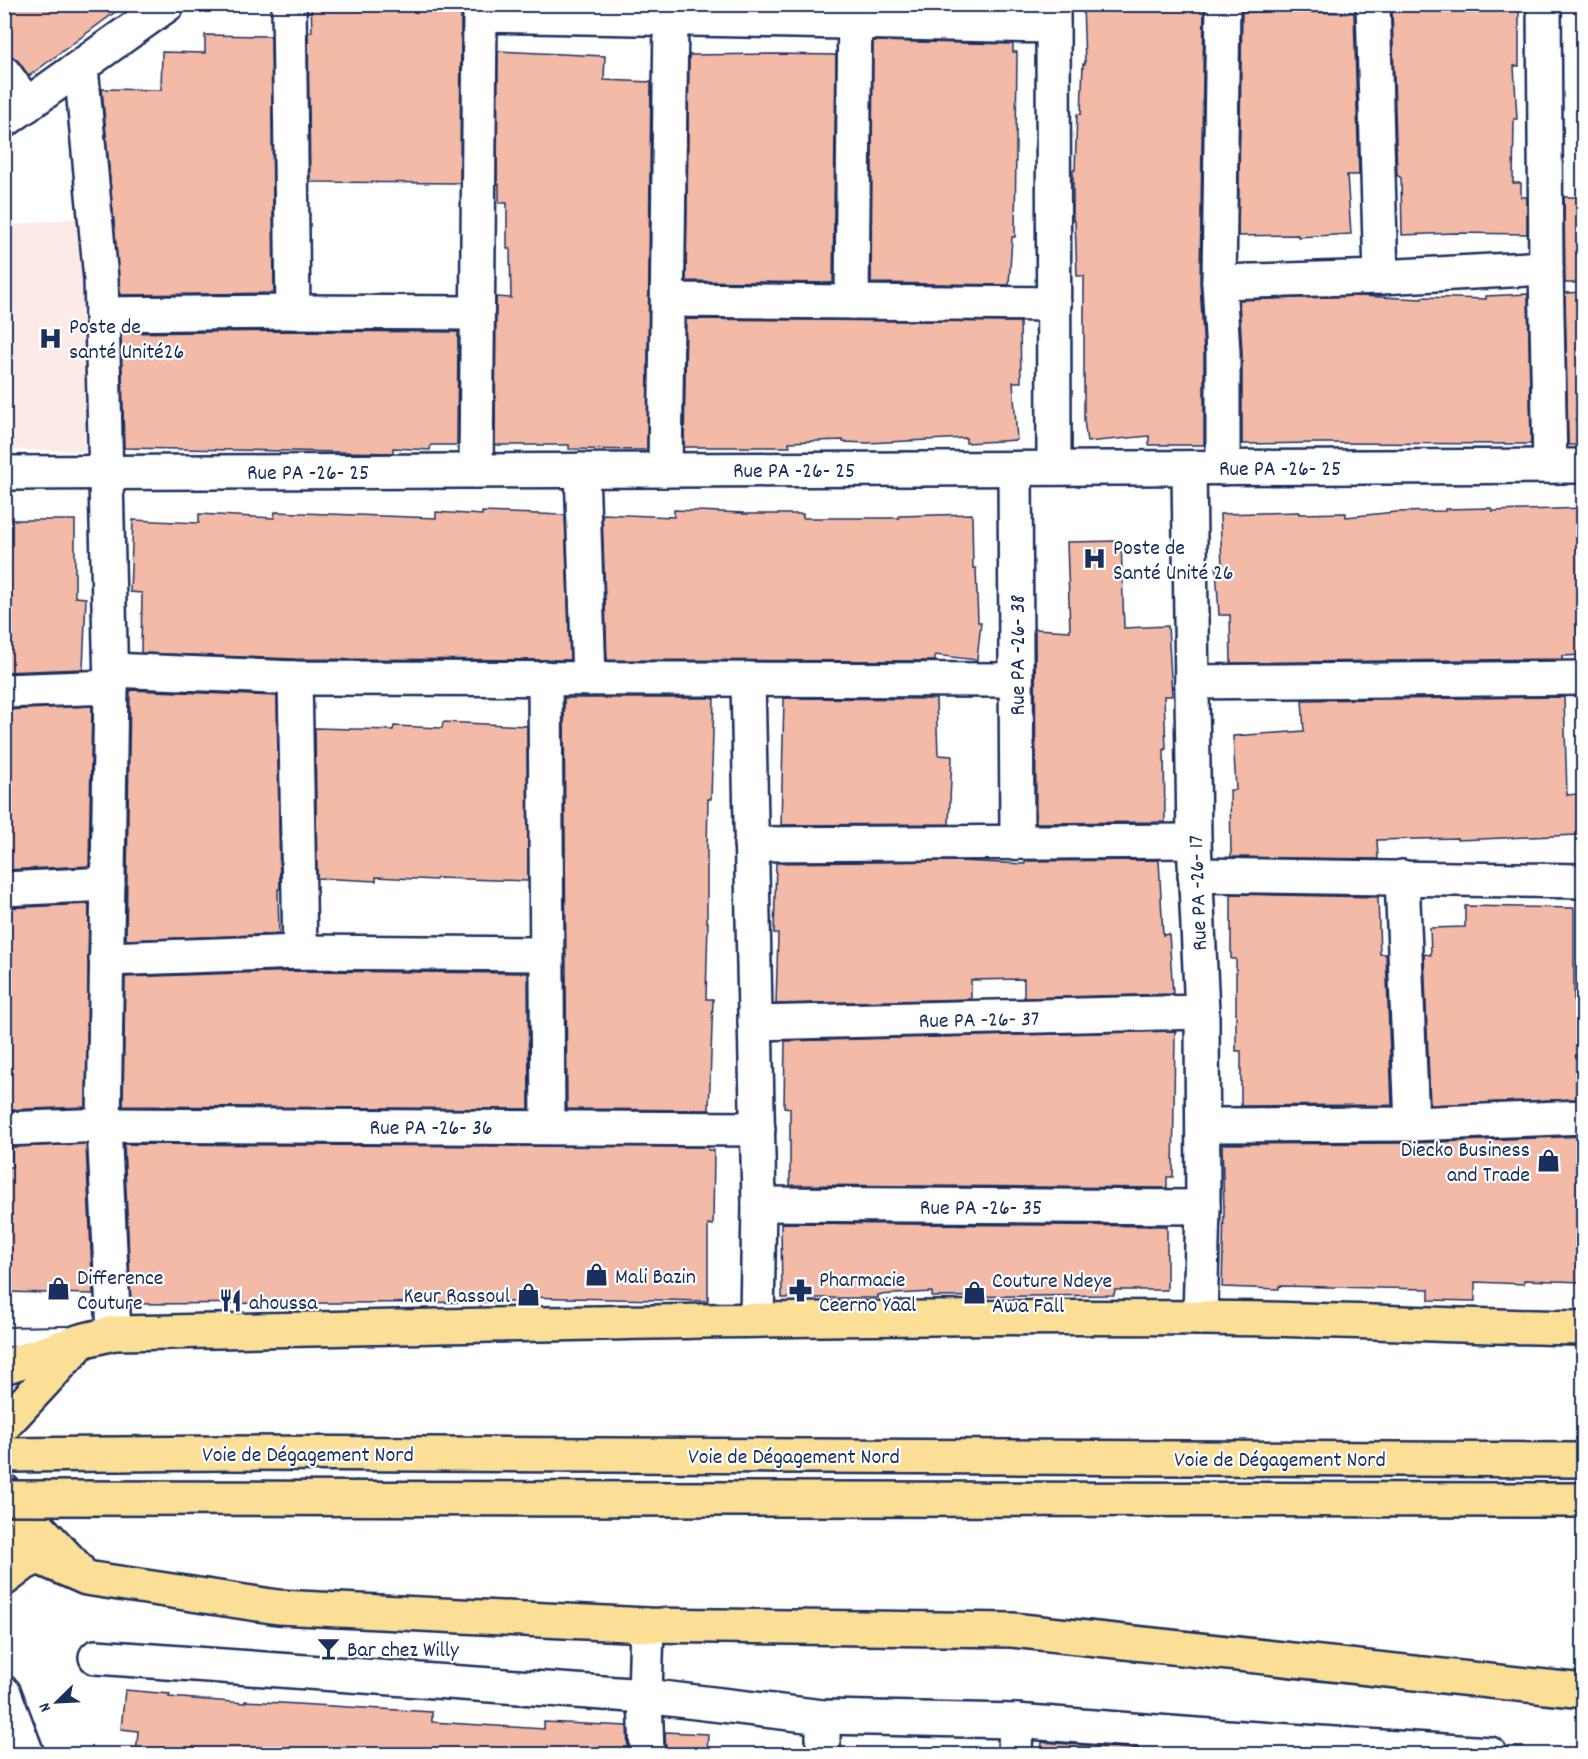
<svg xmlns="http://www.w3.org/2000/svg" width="1588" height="1759" viewBox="0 0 1588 1759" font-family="Dekko,sans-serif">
<rect width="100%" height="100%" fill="#fff"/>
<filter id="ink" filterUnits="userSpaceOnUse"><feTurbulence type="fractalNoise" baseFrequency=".0167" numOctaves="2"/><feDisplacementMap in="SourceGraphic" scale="12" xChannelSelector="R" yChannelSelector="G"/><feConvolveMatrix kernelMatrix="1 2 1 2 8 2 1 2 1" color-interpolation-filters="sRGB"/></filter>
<g filter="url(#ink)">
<polygon fill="#fbeae5" points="94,216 100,451 5,450 4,226"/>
<g fill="#f2baa7" stroke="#1b2f5e" stroke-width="1.5">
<polygon points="4,4 126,4 29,76 19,62 12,56 4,55"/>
<polygon points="311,4 464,4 461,15 460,183 310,182 308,32 312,32"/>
<polygon points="910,4 1014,4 1014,6"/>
<polygon points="1083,4 1204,4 1200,282 1204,354 1204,445 1149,445 1149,436 1087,442 1084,420 1084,276 1077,276 1075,221 1073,221 1073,170 1075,170 1077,114 1081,114 1083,64 1085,64"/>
<polygon points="1440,8 1519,9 1519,66 1514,66 1517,119 1514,119 1513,183 1521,183 1521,197 1527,197 1527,234 1455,233 1402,235 1401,178 1397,175 1392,10"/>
<polygon points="1300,11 1300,12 1354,13 1359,175 1347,175 1351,234 1298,237 1298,235 1238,236 1242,12"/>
<polygon points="205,35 271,36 274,293 120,295 102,89 161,90 162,52 205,53"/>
<polygon points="873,41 1013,44 1013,52 1017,52 1015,237 1012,237 1009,285 871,283"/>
<polygon points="498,51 605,56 604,80 651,82 647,450 569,449 569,445 495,445 496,297 511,298 510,249 507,249 507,203 499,203 499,184 497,184"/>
<polygon points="774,54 836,55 833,283 686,281 689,55"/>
<polygon points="1564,197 1584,197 1584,283 1565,283"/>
<polygon points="1584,292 1584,445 1568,445 1565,293"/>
<polygon points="1528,294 1531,444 1321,443 1242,444 1242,352 1239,300 1359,296 1422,299 1422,297 1486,299 1486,296"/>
<polygon points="686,319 1020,322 1021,382 1013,382 1017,440 966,443 966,438 868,443 843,442 843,440 789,442 790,447 684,447"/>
<polygon points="293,331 458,332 457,445 431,445 430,450 393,448 393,453 124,448 121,333"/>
<polygon points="1491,508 1492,511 1584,508 1584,655 1562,656 1562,659 1231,663 1230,615 1219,615 1216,567 1222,567 1220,514 1299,512 1299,514 1346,513 1346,517 1396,512 1445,511 1445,509"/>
<polygon points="674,510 743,513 743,514 803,514 803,518 899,518 899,516 972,514 973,568 976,568 978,622 981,622 977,660 935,655 935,661 607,660 602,514 674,517"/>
<polygon points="275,512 436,518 436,512 482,515 482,512 565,515 570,660 295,659 141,653 142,593 130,592 133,520 199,523 199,514 274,518"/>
<polygon points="4,520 75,520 75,597 86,598 83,669 4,672"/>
<polygon points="1121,541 1124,628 1168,626 1172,696 1164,696 1166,749 1164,749 1165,822 1036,823 1035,629 1070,631 1067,542"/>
<polygon points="130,690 277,696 280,889 278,889 279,934 126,940"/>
<polygon points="1564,697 1567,795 1577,794 1578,835 1457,840 1457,838 1377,840 1378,859 1231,857 1230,790 1236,790 1233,736 1304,731 1302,700"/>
<polygon points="564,698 714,698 711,799 708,799 707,851 707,922 708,922 706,999 713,999 709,1110 567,1109"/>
<polygon points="784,698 936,699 938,755 952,756 949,824 781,825"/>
<polygon points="92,706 89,866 4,870 4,710"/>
<polygon points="443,722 527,726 528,881 437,878 436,880 376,877 376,881 317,878 315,728 393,730 394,726 442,728"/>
<polygon points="1159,860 1163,935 1169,934 1173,994 1024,998 1024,979 971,980 971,999 776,1004 778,934 774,933 776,863 959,861 1025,864 1025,861"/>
<polygon points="1231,894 1378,897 1380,954 1386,954 1392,1105 1241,1106 1241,1051 1236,1051 1236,959 1231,959"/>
<polygon points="89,904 86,1107 4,1110 4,908"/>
<polygon points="1465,906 1574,908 1574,1001 1577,1001 1576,1099 1430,1105 1424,954 1431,955 1430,928 1465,927"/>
<polygon points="300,971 528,973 529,1109 123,1106 125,977"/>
<polygon points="1175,1031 1173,1177 1167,1177 1167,1188 790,1185 790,1108 784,1107 785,1041"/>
<polygon points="1584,1136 1584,1282 1524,1280 1524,1284 1475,1282 1475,1301 1429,1300 1429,1289 1279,1286 1279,1289 1222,1287 1224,1210 1222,1144 1412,1143"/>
<polygon points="86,1144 93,1294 4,1292 4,1167 12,1167 12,1147"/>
<polygon points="124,1144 708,1147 708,1150 714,1150 713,1225 708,1224 708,1301 519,1297 519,1302 131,1304"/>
<polygon points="781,1223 1167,1226 1167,1290 1115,1290 1114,1295 932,1297 932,1292 878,1295 878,1298 782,1298"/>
<polygon points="125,1690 170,1694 169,1697 245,1703 245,1701 432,1712 432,1722 544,1729 544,1722 627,1726 628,1755 136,1755 138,1731 121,1729"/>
<polygon points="665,1732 708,1734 707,1755 666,1755"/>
<polygon points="1042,1742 1175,1752 1175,1755 1041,1755"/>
</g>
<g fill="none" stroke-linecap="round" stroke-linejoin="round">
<defs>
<polyline id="lane" points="4,1337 66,1336"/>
<g id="street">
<polyline points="1373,4 1381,277"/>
<polyline points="1544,4 1546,268 1550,466"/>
<polyline points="81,67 101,279 102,314 111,687 104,1125 114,1333"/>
<polyline points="4,73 27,105"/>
<polyline points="1219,282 1381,277 1546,268"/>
<polyline points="668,300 1054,304"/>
<polyline points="852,302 855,4"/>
<polyline points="293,312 477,313"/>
<polyline points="102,314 293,312 289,4"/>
<polyline points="1189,468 1194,841 1202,1012 1203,1207 1200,1318"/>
<polyline points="1223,468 1223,353 1219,282 1223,4"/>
<polyline points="1015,469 1017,842"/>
<polyline points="582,470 589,679"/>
<polyline points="665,470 671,19"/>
<polyline points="476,471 480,15 1053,26"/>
<polyline points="111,670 295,678 1016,680"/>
<polyline points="295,678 300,952"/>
<polyline points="545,678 548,1127"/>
<polyline points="748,679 759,1204 757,1320"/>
<polyline points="1192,682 1584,678"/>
<polyline points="4,691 111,687"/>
<polyline points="751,844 1194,841"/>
<polyline points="1195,875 1584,881"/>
<polyline points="1402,877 1412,1124"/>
<polyline points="4,889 108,884"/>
<polyline points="106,959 300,952 547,954"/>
<polyline points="755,1023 1202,1012"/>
<polyline points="1203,1125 1412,1124 1584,1117"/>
<polyline points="4,1129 104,1125 758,1129"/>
<polyline points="759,1204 1203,1207"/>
<polyline points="96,1657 645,1696 823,1717 1016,1721 1196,1735 1490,1754"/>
<polyline points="823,1717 823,1754"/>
<polyline points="647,1754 645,1696 647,1625"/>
<polyline points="1015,1754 1016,1721"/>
</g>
<g id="secondary">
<polyline points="1053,4 1054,468"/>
<polyline points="4,121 168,4"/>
<polyline points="4,473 1584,466"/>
<polyline points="4,1693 27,1754"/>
</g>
<g id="primary">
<path d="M4,1367L81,1341L114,1333C476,1326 838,1315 1200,1318C1328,1319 1455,1326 1584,1328"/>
<polyline points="4,1425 80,1343"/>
<polyline points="4,1491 77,1568"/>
<polyline points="4,1538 38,1557 86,1578 278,1607 647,1625 1012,1630 1584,1691"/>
<polyline points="4,1579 25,1563 38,1557"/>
</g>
<polyline id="highway" points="4,1455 228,1453 1584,1460"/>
</defs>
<use href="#lane" stroke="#1b2f5e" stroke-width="22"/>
<use href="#street" stroke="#1b2f5e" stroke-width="38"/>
<use href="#secondary" stroke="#1b2f5e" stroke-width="38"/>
<use href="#primary" stroke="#1b2f5e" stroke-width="38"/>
<use href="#highway" stroke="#1b2f5e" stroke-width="38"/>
<use href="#lane" stroke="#fff" stroke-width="18"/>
<use href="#street" stroke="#fff" stroke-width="33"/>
<use href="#secondary" stroke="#fff" stroke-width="33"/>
<use href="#primary" stroke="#fbdf96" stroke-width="33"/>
<use href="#highway" stroke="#fbdf96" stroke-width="33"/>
<defs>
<polyline id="highway-bridge" points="4,1498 1584,1500"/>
</defs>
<use href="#highway-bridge" stroke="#1b2f5e" stroke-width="38" stroke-linecap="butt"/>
<use href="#highway-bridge" stroke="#fbdf96" stroke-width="33"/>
</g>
</g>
<defs>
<symbol id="hospital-bare" viewBox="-9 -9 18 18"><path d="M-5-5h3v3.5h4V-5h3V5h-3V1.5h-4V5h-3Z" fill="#1b2f5e" stroke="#fff" stroke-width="2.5" paint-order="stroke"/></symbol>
<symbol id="shop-bare" viewBox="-9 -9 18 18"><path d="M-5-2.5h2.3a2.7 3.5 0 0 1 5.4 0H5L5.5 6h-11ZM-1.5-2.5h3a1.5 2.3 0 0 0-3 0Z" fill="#1b2f5e" stroke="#fff" stroke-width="2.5" paint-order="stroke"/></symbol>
<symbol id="pharmacy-bare" viewBox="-9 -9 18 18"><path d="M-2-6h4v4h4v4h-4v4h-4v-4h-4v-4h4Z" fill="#1b2f5e" stroke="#fff" stroke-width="2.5" paint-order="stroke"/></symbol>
<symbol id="restaurant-bare" viewBox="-9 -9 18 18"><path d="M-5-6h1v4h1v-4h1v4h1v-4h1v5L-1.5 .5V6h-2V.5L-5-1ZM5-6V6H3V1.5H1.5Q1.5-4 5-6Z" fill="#1b2f5e" stroke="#fff" stroke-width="2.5" paint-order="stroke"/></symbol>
<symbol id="bar-bare" viewBox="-9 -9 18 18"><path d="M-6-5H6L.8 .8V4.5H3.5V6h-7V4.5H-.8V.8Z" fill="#1b2f5e" stroke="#fff" stroke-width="2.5" paint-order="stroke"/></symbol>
</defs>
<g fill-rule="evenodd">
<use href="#hospital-bare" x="34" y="322" width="33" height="33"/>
<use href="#hospital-bare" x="1078" y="542" width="33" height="33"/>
<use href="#shop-bare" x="1532" y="1144" width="33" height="33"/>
<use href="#shop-bare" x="580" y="1258" width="33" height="33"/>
<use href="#shop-bare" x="42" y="1272" width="33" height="33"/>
<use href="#pharmacy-bare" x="784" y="1274" width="33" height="33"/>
<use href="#shop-bare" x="958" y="1276" width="33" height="33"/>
<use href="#shop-bare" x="512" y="1278" width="33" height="33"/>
<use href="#restaurant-bare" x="214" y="1284" width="33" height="33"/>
<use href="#bar-bare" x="312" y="1632" width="33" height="33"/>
</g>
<g text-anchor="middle" stroke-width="4.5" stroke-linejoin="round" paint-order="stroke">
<g font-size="22" fill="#1b2f5e" stroke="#fff" text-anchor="start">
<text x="69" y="333">Poste de<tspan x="69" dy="25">santé Unité26</tspan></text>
<text x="1113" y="554">Poste de<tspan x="1113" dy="25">Santé Unité 26</tspan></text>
<text x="1530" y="1156" text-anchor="end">Diecko Business<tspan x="1530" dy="25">and Trade</tspan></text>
<text x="615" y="1283">Mali Bazin</text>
<text x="77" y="1284">Difference<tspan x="77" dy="25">Couture</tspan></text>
<text x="819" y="1286">Pharmacie<tspan x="819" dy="25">Ceerno Yaal</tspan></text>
<text x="992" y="1287">Couture Ndeye<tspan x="992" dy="25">Awa Fall</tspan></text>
<text x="510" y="1302" text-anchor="end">Keur Rassoul</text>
<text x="249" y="1309">ahoussa</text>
<text x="347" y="1656">Bar chez Willy</text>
</g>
<g font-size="22" fill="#1b2f5e" stroke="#fff">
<text x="1280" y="475">Rue PA -26- 25</text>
<text x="794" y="477">Rue PA -26- 25</text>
<text x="308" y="479">Rue PA -26- 25</text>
<text transform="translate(1016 655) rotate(-90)" y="8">Rue PA -26- 38</text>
<text transform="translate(1196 893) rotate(-92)" y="8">Rue PA -26- 17</text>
<text transform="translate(979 1018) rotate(-1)" y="8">Rue PA -26- 37</text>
<text x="431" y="1134">Rue PA -26- 36</text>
<text x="981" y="1214">Rue PA -26- 35</text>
<text x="308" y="1461">Voie de Dégagement Nord</text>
<text x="794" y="1463">Voie de Dégagement Nord</text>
<text x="1280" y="1466">Voie de Dégagement Nord</text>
</g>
</g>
<rect width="1588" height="1759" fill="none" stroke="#fff" stroke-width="24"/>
<rect x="12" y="12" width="1564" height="1735" fill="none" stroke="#1b2f5e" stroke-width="2" filter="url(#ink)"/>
<g transform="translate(57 1702) rotate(246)" stroke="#ffffff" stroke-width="4.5" paint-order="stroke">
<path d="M0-4.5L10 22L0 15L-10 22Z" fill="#1b2f5e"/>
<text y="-9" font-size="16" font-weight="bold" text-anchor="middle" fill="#1b2f5e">N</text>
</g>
</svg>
